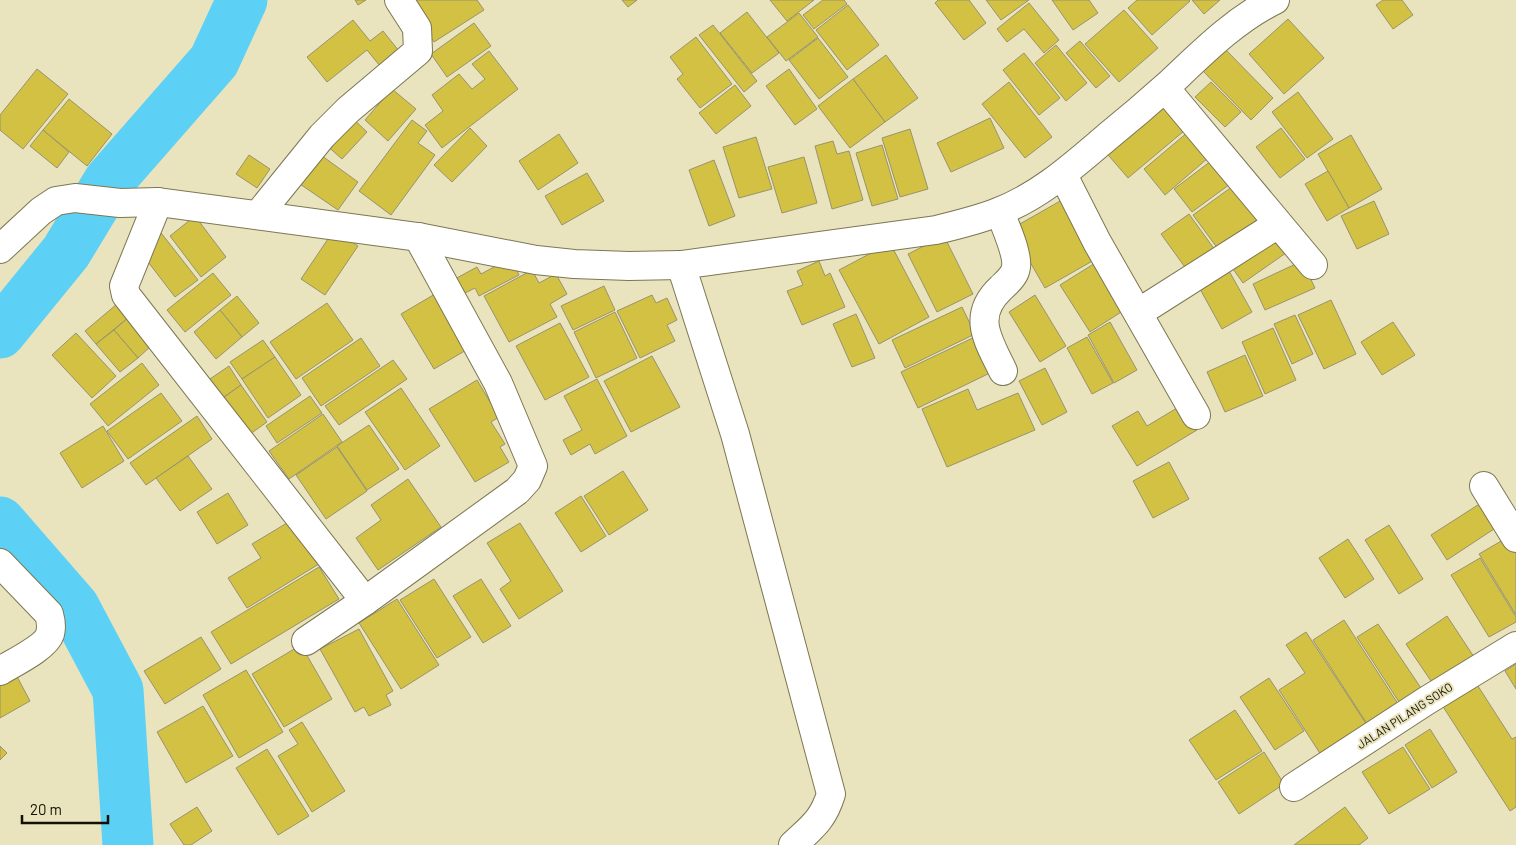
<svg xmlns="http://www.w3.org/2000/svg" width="1516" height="845" viewBox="0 0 1516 845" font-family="Barlow,sans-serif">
<rect width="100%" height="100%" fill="#e9e4bd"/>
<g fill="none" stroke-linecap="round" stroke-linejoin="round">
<g stroke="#5dd1f5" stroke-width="51">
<polyline points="0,333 66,252 109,181 214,61 242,0"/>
<polyline points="0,522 74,607 118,690 128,845"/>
</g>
</g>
<g fill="#d2c142" stroke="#98936e">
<polygon points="355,0 366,0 358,5"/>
<polygon points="407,0 477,0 484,10 434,42"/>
<polygon points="622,0 637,0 628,7"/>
<polygon points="770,0 814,0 787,21"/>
<polygon points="823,0 844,0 847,4 814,29 803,15"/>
<polygon points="938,0 969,0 986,23 964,40 935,3"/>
<polygon points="986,0 1029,0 1001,20"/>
<polygon points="1052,0 1089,0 1098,13 1073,30"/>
<polygon points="1137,0 1189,0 1190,1 1152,35 1128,8"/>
<polygon points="1192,0 1220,0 1204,14"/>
<polygon points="1383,0 1402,0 1413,15 1393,29 1376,5"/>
<polygon points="1029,3 1059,40 1044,53 1024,29 1007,42 997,29"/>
<polygon points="848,5 879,45 847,70 816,30"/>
<polygon points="1124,10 1158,48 1119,82 1085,44"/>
<polygon points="747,12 779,53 752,73 720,33"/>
<polygon points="799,13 818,37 786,61 767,37"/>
<polygon points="1288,19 1324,58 1284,94 1249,54"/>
<polygon points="353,20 370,41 383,31 399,51 380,66 367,50 327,82 307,57"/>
<polygon points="474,23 491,46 447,77 431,54"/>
<polygon points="713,25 757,81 744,92 699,35"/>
<polygon points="696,37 732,84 700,108 677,79 683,74 670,57"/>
<polygon points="818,38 848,77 819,99 789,60"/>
<polygon points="1080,41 1110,76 1096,88 1066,53"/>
<polygon points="1056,45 1087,83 1066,101 1035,63"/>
<polygon points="1222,46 1273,98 1251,120 1199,67"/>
<polygon points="489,51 518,89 442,148 425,125 443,111 432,95 459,74 472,89 485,79 472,64"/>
<polygon points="1024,53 1060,98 1039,115 1003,70"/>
<polygon points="886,55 918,98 885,122 853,79"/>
<polygon points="37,69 68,94 23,149 0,130 0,115"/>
<polygon points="789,69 817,109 795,125 766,86"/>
<polygon points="853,79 885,122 850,148 818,106"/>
<polygon points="1009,82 1052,137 1025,158 982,104"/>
<polygon points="1211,82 1241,112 1225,127 1195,97"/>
<polygon points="735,85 751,106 716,134 699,113"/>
<polygon points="392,89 416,109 388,141 365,120"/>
<polygon points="1298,92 1333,139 1307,158 1272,112"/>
<polygon points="69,99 112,134 87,166 43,130"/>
<polygon points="1159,102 1184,131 1128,178 1103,149"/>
<polygon points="349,115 367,132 342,159 324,143"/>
<polygon points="990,118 1004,148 951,172 937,143"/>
<polygon points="412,120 427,131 418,143 435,155 391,215 359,191"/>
<polygon points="1194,127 1215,152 1165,195 1144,169"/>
<polygon points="470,128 487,146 452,182 434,165"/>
<polygon points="1281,128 1305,159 1280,178 1256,147"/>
<polygon points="910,129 928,189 900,197 882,138"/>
<polygon points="43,130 69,152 57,168 30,146"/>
<polygon points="559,134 578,163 538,190 519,161"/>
<polygon points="1351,135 1382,189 1349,208 1318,154"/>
<polygon points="756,137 772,189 739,198 723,147"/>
<polygon points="833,141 837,154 849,151 863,200 832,209 815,146"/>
<polygon points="882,145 898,199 872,206 856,153"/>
<polygon points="318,153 358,182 338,210 297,182"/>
<polygon points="249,155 270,169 257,188 236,174"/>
<polygon points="1219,155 1237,179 1192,212 1174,189"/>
<polygon points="804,157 817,203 782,213 768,167"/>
<polygon points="714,160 735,216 709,226 689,170"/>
<polygon points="1328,171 1349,208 1327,221 1305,184"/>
<polygon points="587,173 604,201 562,225 545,196"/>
<polygon points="1240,181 1265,216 1218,249 1193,215"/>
<polygon points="1069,196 1103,255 1045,288 1011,229"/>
<polygon points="1374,201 1389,234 1357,249 1341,216"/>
<polygon points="1189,214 1215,250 1187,270 1161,234"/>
<polygon points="195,216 226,257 201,277 170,236"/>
<polygon points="1279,227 1293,248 1243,283 1228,262"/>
<polygon points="158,229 198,280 175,297 142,254"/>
<polygon points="334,230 358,246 325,295 301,279"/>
<polygon points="944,236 973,294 937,312 908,254"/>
<polygon points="890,243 929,317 879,344 839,270"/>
<polygon points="511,258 519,275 479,296 475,288 461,295 453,280 477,267 481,274"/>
<polygon points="1100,260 1129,307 1090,332 1060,285"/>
<polygon points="819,261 825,276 830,273 845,307 802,325 787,291 803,285 797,271"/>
<polygon points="1302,261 1315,288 1265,310 1253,284"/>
<polygon points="1224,262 1252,312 1222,329 1194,278"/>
<polygon points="532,270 539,283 556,274 567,294 550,304 557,317 509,342 484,296"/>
<polygon points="213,273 231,295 185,332 167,310"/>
<polygon points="604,286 615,310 573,330 561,306"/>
<polygon points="435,294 468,349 434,369 401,314"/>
<polygon points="652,295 656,303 667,298 677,320 667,325 675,341 640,358 617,311"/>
<polygon points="1035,295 1066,346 1040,362 1009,312"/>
<polygon points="237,296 259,323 242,337 220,310"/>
<polygon points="1331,300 1356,354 1324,369 1298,315"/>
<polygon points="327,303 353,340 296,379 270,342"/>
<polygon points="117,304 129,317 96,344 85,331"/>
<polygon points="962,307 975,334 905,368 892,340"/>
<polygon points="220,310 242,337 216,359 194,332"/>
<polygon points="615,312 637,358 596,378 574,332"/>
<polygon points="856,314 875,358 852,367 833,324"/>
<polygon points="1295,315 1313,354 1292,364 1274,324"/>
<polygon points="129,317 152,345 138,358 114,330"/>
<polygon points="1110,322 1137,370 1114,383 1088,335"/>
<polygon points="1393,322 1415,355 1382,375 1361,342"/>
<polygon points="560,323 589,377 545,400 516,346"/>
<polygon points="1273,328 1296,380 1265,394 1242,342"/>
<polygon points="114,330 138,358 120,372 96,344"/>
<polygon points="76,333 116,376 92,398 52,355"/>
<polygon points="979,335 996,370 918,408 901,372"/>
<polygon points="1087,337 1113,383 1092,394 1067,348"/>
<polygon points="361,338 380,366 321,406 302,378"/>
<polygon points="263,340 275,357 242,379 230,362"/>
<polygon points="1245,355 1263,396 1225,412 1207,372"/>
<polygon points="652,356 680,407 631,432 604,381"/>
<polygon points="275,357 301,395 268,418 242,379"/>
<polygon points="393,360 407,379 339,425 325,406"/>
<polygon points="142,363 159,385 108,426 90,404"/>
<polygon points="229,366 241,385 220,400 207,381"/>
<polygon points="1045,368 1067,412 1042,425 1019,381"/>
<polygon points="597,379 627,436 595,454 590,444 571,455 563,440 582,430 564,396"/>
<polygon points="477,380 499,417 491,422 505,444 500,447 509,462 475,482 429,409"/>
<polygon points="241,385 267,422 246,437 220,400"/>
<polygon points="401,388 440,446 405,470 365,412"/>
<polygon points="968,389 977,410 1018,393 1035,430 947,467 922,409"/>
<polygon points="161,393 182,421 128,459 107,431"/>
<polygon points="310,396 322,413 277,443 266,426"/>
<polygon points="1182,405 1197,430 1137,466 1112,426 1138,411 1147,426"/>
<polygon points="323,414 342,442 289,479 269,451"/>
<polygon points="197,416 212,439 146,485 130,463"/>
<polygon points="369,425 399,469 367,490 337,446"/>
<polygon points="103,426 124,461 82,488 60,453"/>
<polygon points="337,447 367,491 326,519 296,475"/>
<polygon points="188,456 212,489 180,511 156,478"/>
<polygon points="1169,462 1189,499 1153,518 1133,481"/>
<polygon points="623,471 648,510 609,535 584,496"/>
<polygon points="408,479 441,527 378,570 356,538 381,520 371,505"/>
<polygon points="228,493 248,525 217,544 197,512"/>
<polygon points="581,496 606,536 581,552 555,513"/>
<polygon points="1484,501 1500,525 1447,560 1431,535"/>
<polygon points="292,520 319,564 247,608 228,578 261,558 252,544"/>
<polygon points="520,523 563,591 519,619 500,589 511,581 487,543"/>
<polygon points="1389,525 1423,579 1399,594 1365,540"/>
<polygon points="1508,537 1516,551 1516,615 1479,554"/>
<polygon points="1348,539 1374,579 1345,598 1319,558"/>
<polygon points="1480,558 1516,617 1516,622 1489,637 1451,575"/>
<polygon points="319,567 339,599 231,664 211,632"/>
<polygon points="434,579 471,637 437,658 400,600"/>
<polygon points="481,579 511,626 483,643 453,596"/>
<polygon points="397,599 439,665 401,689 359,623"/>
<polygon points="1447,616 1474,657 1433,684 1406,644"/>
<polygon points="1344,620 1400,707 1369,727 1313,640"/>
<polygon points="1378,624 1421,688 1399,702 1357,637"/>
<polygon points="359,629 393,691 386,695 391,705 369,716 364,707 355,712 320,649"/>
<polygon points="1306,632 1369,728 1323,758 1279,690 1305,673 1286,645"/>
<polygon points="201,637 221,669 165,704 144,671"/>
<polygon points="301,645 332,699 284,727 252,674"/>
<polygon points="1516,664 1516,689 1505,671"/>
<polygon points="246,670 283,732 239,758 203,695"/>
<polygon points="14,671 30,701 0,718 0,679"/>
<polygon points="1269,678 1304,731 1275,750 1240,697"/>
<polygon points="1476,683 1512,739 1516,737 1516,807 1510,811 1442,705"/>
<polygon points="203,706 233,756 186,783 157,732"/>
<polygon points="1235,710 1262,751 1216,780 1189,740"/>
<polygon points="302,722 345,791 312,812 278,756 298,744 289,730"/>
<polygon points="1430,729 1457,772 1432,788 1405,745"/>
<polygon points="0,746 7,753 0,760"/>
<polygon points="1403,747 1430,789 1389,814 1362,772"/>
<polygon points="267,749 309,816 278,835 236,768"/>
<polygon points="1264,752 1284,784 1239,814 1218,782"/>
<polygon points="197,807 212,831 191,845 184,845 170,824"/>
<polygon points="1345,807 1368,838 1359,845 1294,845"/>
</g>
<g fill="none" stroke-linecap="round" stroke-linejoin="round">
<defs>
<g id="minor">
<polyline points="1165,88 1313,265"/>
<polyline points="1063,175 1097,242 1196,415"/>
<polyline points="158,202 124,286 126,295 365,601"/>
<path d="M1000,212C1005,226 1018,253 1016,267C1015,276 1007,282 1001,288C971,316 988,340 1003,371"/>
<polyline points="258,215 322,136 348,110 418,51 417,28 399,0"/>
<path d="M0,249L41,211L56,201L75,198L120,203L158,202L418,237L536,260L574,264L629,266L681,265L936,230C957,225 978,220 998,212C1040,196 1074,165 1107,137C1128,120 1148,103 1168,85C1201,54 1234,20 1275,0"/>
<path d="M681,265L735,434L831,794C823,820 812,827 793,845"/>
<polyline points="1138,313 1278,224"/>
<polyline points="1484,486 1516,538"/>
<path d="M0,563L49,614C51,621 52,627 50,634C46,647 13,663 0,671"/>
<polyline points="306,641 365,601 517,491 527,480 533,466 498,383 418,237"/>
<polyline points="1294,787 1426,701 1516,646"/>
</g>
</defs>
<use href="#minor" stroke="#7c7753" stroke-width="30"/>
<use href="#minor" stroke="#fff" stroke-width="28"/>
</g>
<g text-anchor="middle" stroke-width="4" stroke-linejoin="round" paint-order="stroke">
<g font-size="12" fill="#121004" stroke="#e9e4bd">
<text transform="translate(1405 716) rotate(-33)" y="4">JALAN PILANG SOKO</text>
</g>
</g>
<path d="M22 815v8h86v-8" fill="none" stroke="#121004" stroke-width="2.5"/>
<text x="30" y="815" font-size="15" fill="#121004" stroke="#e9e4bd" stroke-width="4" paint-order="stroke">20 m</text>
</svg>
